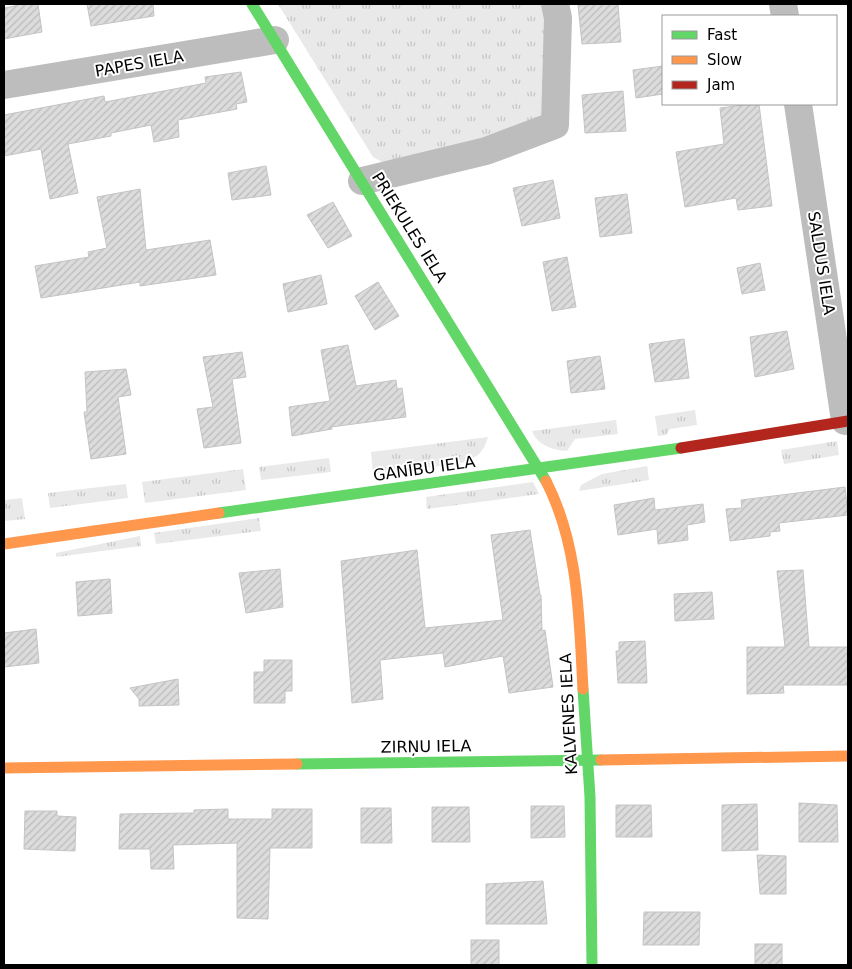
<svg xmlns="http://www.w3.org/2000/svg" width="852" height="969" viewBox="0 0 852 969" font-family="'DejaVu Sans',sans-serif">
<defs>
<pattern id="grass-tufts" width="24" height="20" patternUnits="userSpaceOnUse" patternTransform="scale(1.25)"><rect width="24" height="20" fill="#e9e9e9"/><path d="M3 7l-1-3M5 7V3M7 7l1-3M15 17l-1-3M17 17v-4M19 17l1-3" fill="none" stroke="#c6c6c6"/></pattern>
<pattern id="building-hatch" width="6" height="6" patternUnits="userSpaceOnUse" patternTransform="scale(1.25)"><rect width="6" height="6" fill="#dcdcdc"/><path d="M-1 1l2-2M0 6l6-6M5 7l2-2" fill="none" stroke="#bbb"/></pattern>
</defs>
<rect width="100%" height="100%" fill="#fff"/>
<g fill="url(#grass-tufts)">
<polygon points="278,4 544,4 548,25 542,119 476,144 389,166 373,157"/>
<polygon points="695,410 697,425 670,429 666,435 658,436 655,416"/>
<path d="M616,420L618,434L575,439L567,451C553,450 538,446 532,431Z"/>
<path d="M488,437C483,454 477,457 461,463L373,475L371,452Z"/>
<polygon points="837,441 839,455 784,464 781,450"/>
<polygon points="329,458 331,472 261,480 259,467"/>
<polygon points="647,466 649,480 579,491 581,485 602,474"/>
<polygon points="243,469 246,490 145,503 142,482"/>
<polygon points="533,482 539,494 427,509 426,497"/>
<polygon points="126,484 128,498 50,508 48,493"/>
<polygon points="22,498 25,519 4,521 4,500"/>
<polygon points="259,518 261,531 156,544 154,533"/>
<polygon points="140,536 141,546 56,557 56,553"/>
</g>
<g fill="url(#building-hatch)" stroke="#c4c4c4">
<polygon points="15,4 38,4 42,32 4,39 4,8 15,6"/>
<polygon points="87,4 153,4 154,16 91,26"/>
<polygon points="618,4 621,42 582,44 578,5"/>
<polygon points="663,66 663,94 636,98 633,70"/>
<polygon points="241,72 247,102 236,104 237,109 178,120 179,137 154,142 151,125 111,133 111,136 68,144 78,193 50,199 41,149 4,156 4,115 104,96 105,102 206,83 205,77"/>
<polygon points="623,91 626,131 585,133 582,95"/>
<polygon points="751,104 759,104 772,206 738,210 736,198 685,207 676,152 724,144 720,108"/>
<polygon points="266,166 271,195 232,200 228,173"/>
<polygon points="553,180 560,218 522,226 513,188"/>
<polygon points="140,189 146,250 210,240 216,275 140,286 140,282 41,298 35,266 89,257 88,252 107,248 97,197"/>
<polygon points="627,194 632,233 600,237 595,198"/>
<polygon points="333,202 352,236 328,248 307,215"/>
<polygon points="567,257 576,307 552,311 543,262"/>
<polygon points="760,263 765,290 742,294 737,268"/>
<polygon points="321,275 327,304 288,312 283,284"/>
<polygon points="378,282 399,316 375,330 355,296"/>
<polygon points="787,331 794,369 755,377 750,337"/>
<polygon points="684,339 689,378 655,382 649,344"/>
<polygon points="348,345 356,386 396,380 397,389 402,388 406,417 331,427 332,429 292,436 289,407 330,401 321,350"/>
<polygon points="242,352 246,377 232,379 241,443 204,448 197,409 213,407 203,357"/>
<polygon points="600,356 605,389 571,393 567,361"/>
<polygon points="126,369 131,395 118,397 126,454 91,459 84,412 87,412 85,372"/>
<polygon points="845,487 848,515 779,523 780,531 770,532 770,536 730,541 726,509 742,508 741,500"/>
<polygon points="654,498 655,510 703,504 705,522 687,525 688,540 658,544 657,529 618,535 614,505"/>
<polygon points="530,530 540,595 541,595 542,631 545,630 553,687 509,693 503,656 445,667 443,653 380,660 383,699 352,703 341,561 417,550 425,628 503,620 491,535"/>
<polygon points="280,569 283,607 246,613 239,573"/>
<polygon points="803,570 809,647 848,647 848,685 783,685 784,693 747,694 747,647 785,647 777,571"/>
<polygon points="110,579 112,613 78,616 76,582"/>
<polygon points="712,592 714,619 675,621 674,594"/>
<polygon points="36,629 39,663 4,667 4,633"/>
<polygon points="645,641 647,683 618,683 616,651 619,651 619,642"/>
<polygon points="264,660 292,660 292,691 285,691 285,703 254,703 254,672 264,672"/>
<polygon points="178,679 179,705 139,706 139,699 130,688"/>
<polygon points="799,803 837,805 838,842 799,842"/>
<polygon points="757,804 758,850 722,851 722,805"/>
<polygon points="616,805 651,805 652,837 616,837"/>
<polygon points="531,806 564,806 565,837 531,838"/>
<polygon points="432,807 469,807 470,842 432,842"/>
<polygon points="361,808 391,808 392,843 361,843"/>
<polygon points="228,809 228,819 272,819 272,809 312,809 312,848 270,848 268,919 237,918 237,843 173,845 174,869 151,869 150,849 119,849 120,814 194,813 194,810"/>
<polygon points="25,811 57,811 57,816 76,817 75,851 24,849"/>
<polygon points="757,855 786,856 786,894 760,894"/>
<polygon points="543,881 547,924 486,924 486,884"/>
<polygon points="644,912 700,912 699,945 643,945"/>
<rect x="471" y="940" width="28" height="25"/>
<rect x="755" y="944" width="27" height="21"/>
</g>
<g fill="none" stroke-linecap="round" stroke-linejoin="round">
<g stroke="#bdbdbd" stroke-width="28">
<polyline points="783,4 785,16"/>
<polyline points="4,85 275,40"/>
<polyline points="798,104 845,421"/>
<polyline points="362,181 486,151 555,125 558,18 555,4"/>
</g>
<g stroke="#63d668" stroke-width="11">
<polyline points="252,4 546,481"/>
<polyline points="219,513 681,448"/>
<polyline points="583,689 590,797 592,965"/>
<polyline points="297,764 601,760"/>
</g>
<g stroke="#ff974d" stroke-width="11">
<path d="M546,481C579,545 579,618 583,689"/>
<polyline points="4,544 219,513"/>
<polyline points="601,760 848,756"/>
<polyline points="4,768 297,764"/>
</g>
<polyline stroke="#b3261e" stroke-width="11" points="681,448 848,421"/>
</g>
<g text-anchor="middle" stroke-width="4" stroke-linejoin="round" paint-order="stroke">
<g font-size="16" fill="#000" stroke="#fff">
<text transform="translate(139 63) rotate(-10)" y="6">PAPES IELA</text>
<text transform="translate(410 227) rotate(58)" y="6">PRIEKULES IELA</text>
<text transform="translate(822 263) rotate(81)" y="6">SALDUS IELA</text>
<text transform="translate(424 468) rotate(-8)" y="6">GANĪBU IELA</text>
<text transform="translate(568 714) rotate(-93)" y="6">KALVENES IELA</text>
<text transform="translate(426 746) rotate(-1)" y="6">ZIRŅU IELA</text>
</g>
</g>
<rect width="852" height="969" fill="none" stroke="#000000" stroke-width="10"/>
<rect x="662" y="15" width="175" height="90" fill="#ffffff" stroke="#999999"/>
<rect x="672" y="31" width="25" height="8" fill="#63d668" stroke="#999999"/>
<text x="707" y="40" font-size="15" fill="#000000">Fast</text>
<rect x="672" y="56" width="25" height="8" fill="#ff974d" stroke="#999999"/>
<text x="707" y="65" font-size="15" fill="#000000">Slow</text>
<rect x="672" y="81" width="25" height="8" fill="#b3261e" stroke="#999999"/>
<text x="707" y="90" font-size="15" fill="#000000">Jam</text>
</svg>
